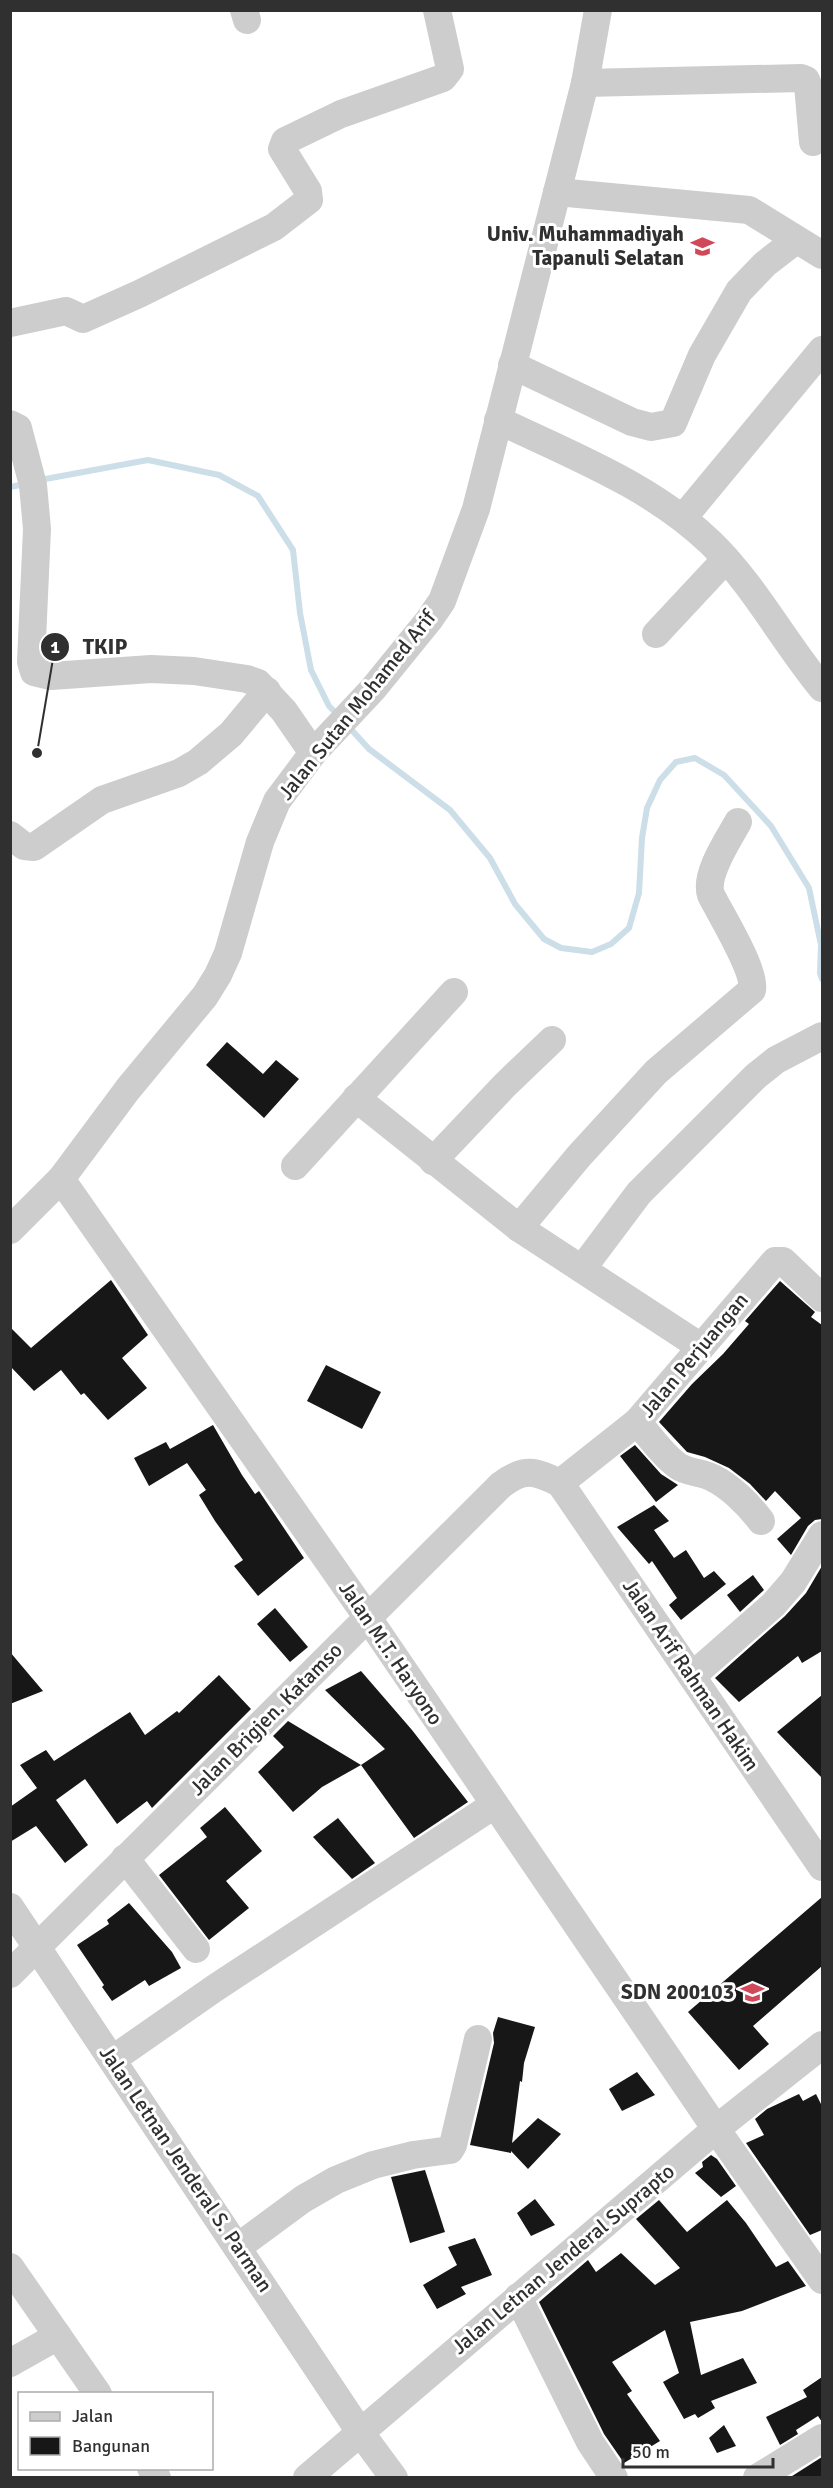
<svg xmlns="http://www.w3.org/2000/svg" width="833" height="2488" viewBox="0 0 833 2488" font-family="Signika,sans-serif">
<rect width="100%" height="100%" fill="#fff"/>
<g fill="none" stroke-linecap="round" stroke-linejoin="round">
<g stroke="#ccdee7" stroke-width="6">
<polyline points="40,480 148,460 219,475 258,496 293,550 300,613 311,670 329,706 339,716"/>
<polyline points="10,487 25,484"/>
<polyline points="348,726 369,749 450,810 490,858 515,904 544,939 561,948 592,952 611,944 629,928 639,893 642,838 647,808 660,780 676,762 695,758 724,775 771,826 809,888 821,945 820,973 822,979"/>
</g>
</g>
<g fill="#171717">
<polygon points="227,1042 263,1074 276,1060 299,1079 264,1118 206,1065"/>
<polygon points="111,1280 148,1335 122,1358 147,1388 108,1420 84,1393 81,1395 61,1370 34,1391 10,1366 10,1327 31,1348"/>
<polygon points="780,1281 815,1312 811,1317 822,1325 822,1519 815,1520 808,1526 791,1555 777,1539 801,1518 775,1491 766,1501 750,1484 729,1468 705,1457 687,1452 659,1422 692,1384 723,1354 749,1324 745,1321"/>
<polygon points="326,1365 381,1392 362,1429 307,1401"/>
<polygon points="213,1425 242,1475 255,1494 259,1491 304,1558 258,1596 234,1566 243,1560 215,1521 199,1495 206,1490 187,1463 149,1486 134,1458 166,1442 170,1449"/>
<polygon points="635,1445 661,1474 678,1485 656,1502 620,1456"/>
<polygon points="654,1505 669,1521 654,1530 674,1558 686,1550 704,1578 714,1571 726,1584 681,1620 669,1605 677,1598 652,1561 649,1564 617,1527"/>
<polygon points="822,1566 822,1651 802,1663 798,1656 739,1702 715,1678 785,1616 806,1593"/>
<polygon points="753,1575 764,1590 740,1612 727,1595"/>
<polygon points="275,1608 308,1647 290,1662 257,1624"/>
<polygon points="10,1652 43,1691 10,1704"/>
<polygon points="361,1671 412,1730 468,1802 414,1838 361,1765 385,1749 325,1690"/>
<polygon points="219,1675 251,1709 152,1808 147,1801 117,1824 85,1779 56,1800 88,1845 65,1863 36,1826 10,1842 10,1807 37,1788 20,1765 46,1750 54,1761 130,1712 145,1735 177,1711 179,1713"/>
<polygon points="822,1695 822,1778 777,1732"/>
<polygon points="288,1721 361,1765 322,1787 293,1812 258,1772 284,1747 273,1736"/>
<polygon points="225,1807 262,1851 226,1881 249,1908 209,1940 159,1875 207,1837 200,1828"/>
<polygon points="338,1818 375,1863 352,1879 313,1837"/>
<polygon points="822,1897 822,1966 753,2026 769,2044 739,2070 688,2012"/>
<polygon points="129,1903 172,1952 181,1968 149,1986 145,1980 112,2001 102,1987 104,1985 77,1945 109,1924 107,1920"/>
<polygon points="498,2017 535,2027 524,2063 522,2082 520,2081 512,2143 538,2118 561,2134 528,2169 511,2151 511,2153 470,2145 494,2043 493,2033"/>
<polygon points="637,2072 655,2095 622,2111 609,2089"/>
<polygon points="799,2094 803,2101 816,2094 822,2106 822,2230 810,2235 746,2143 764,2135 755,2119 767,2109"/>
<polygon points="711,2155 717,2159 736,2186 721,2197 695,2173 703,2167 702,2162"/>
<polygon points="425,2170 445,2232 410,2243 391,2177"/>
<polygon points="535,2199 555,2225 531,2236 517,2213"/>
<polygon points="659,2200 687,2232 727,2200 746,2223 776,2267 788,2261 806,2286 742,2311 690,2322 701,2375 743,2358 757,2383 711,2401 715,2408 698,2418 695,2414 684,2419 663,2382 679,2373 665,2330 612,2362 632,2391 627,2394 660,2441 624,2463 604,2434 539,2302 588,2260 596,2272 621,2253 655,2285 680,2268 636,2219"/>
<polygon points="475,2238 492,2275 461,2287 466,2294 437,2309 423,2285 457,2265 448,2247"/>
<polygon points="822,2377 822,2422 818,2416 796,2430 798,2434 780,2445 766,2417 807,2397 803,2390"/>
<polygon points="724,2425 736,2446 717,2453 709,2438"/>
<polygon points="822,2457 822,2478 789,2478"/>
</g>
<g fill="none" stroke-linecap="round" stroke-linejoin="round">
<g stroke="#cdcdcd" stroke-width="28">
<polyline points="244,10 247,20"/>
<polyline points="585,83 801,78 806,80 808,85 813,142"/>
<polyline points="557,192 749,210 822,255"/>
<polyline points="10,323 66,311 83,319 139,294 274,227 309,200 308,191 282,149 285,141 341,114 443,78 450,69 437,10"/>
<polyline points="512,365 632,422 651,427 673,423 702,355 739,291 765,264 796,240"/>
<path d="M498,420C571,455 652,486 711,543C755,586 783,641 822,688"/>
<polyline points="10,424 18,428 33,485 37,529 31,662 34,672 51,676 151,669 194,671 247,679 258,683 284,711 313,753"/>
<polyline points="683,518 822,350"/>
<polyline points="656,634 726,559"/>
<polyline points="10,835 24,846 34,847 102,800 179,773 198,762 231,734 267,691"/>
<polyline points="356,1098 519,1228 701,1347"/>
<polyline points="433,1161 504,1086 552,1040"/>
<polyline points="295,1166 454,992"/>
<polyline points="61,1179 368,1618 716,2129 822,2280"/>
<path d="M519,1228L579,1156L656,1072L752,990C756,971 721,915 711,895C704,875 728,840 738,822"/>
<polyline points="10,1230 61,1179 128,1089 205,996 218,975 228,953 260,842 277,801 313,753 373,689 429,620 442,601 476,509 585,83 598,10"/>
<polyline points="582,1269 639,1193 756,1076 776,1060 822,1036"/>
<path d="M637,1422C650,1436 662,1455 678,1466C688,1473 702,1472 713,1478C731,1487 749,1505 761,1521"/>
<polyline points="560,1483 822,1867"/>
<polyline points="560,1483 637,1422 775,1261 783,1261 822,1298"/>
<polyline points="692,1676 773,1605 793,1582 822,1535"/>
<polyline points="125,1858 196,1949"/>
<polyline points="10,1907 360,2432 394,2478"/>
<path d="M10,1974L501,1485C525,1467 534,1471 560,1483"/>
<polyline points="113,2059 215,1988 494,1805"/>
<polyline points="238,2247 303,2199 336,2180 373,2165 413,2155 450,2150 453,2145 478,2039"/>
<polyline points="10,2267 98,2394"/>
<polyline points="518,2297 590,2442 614,2478"/>
<polyline points="10,2363 58,2336"/>
<polyline points="151,2468 157,2478"/>
<polyline points="307,2478 716,2129 822,2045"/>
<polyline points="757,2478 822,2438"/>
</g>
</g>
<defs>
<symbol id="university-bare" viewBox="-9 -9 18 18"><path d="M0-5L7-2L0 1L-7-2ZM-4 1L0 2.5L4 1V4Q0 6-4 4Z" fill="#d14858" stroke="#fff" stroke-width="2.5" paint-order="stroke"/></symbol>
<symbol id="school-bare" viewBox="-9 -9 18 18"><path d="M0-5L7-2L0 1L-7-2ZM-4 1L0 2.5L4 1V4Q0 6-4 4Z" fill="#d14858" stroke="#fff" stroke-width="2.5" paint-order="stroke"/></symbol>
</defs>
<g fill-rule="evenodd">
<use href="#university-bare" x="686" y="230" width="33" height="33"/>
<use href="#school-bare" x="736" y="1976" width="33" height="33"/>
</g>
<g text-anchor="middle" stroke-width="6" stroke-linejoin="round" paint-order="stroke">
<g font-size="21" font-weight="bold" fill="#303030" stroke="#fff" text-anchor="end">
<text x="684" y="241">Univ. Muhammadiyah<tspan x="684" dy="24">Tapanuli Selatan</tspan></text>
<text x="734" y="1999">SDN 200103</text>
</g>
<g font-size="21" fill="#303030" stroke="#fff">
<text transform="translate(357 705) rotate(-51)" y="7">Jalan Sutan Mohamed Arif</text>
<text transform="translate(694 1355) rotate(-50)" y="7">Jalan Perjuangan</text>
<text transform="translate(391 1653) rotate(56)" y="7">Jalan M.T. Haryono</text>
<text transform="translate(691 1675) rotate(56)" y="7">Jalan Arif Rahman Hakim</text>
<text transform="translate(266 1719) rotate(-45)" y="7">Jalan Brigjen. Katamso</text>
<text transform="translate(186 2169) rotate(56)" y="7">Jalan Letnan Jenderal S. Parman</text>
<text transform="translate(563 2259) rotate(-40)" y="7">Jalan Letnan Jenderal Suprapto</text>
</g>
</g>
<path fill="none" stroke="#303030" stroke-width="2" d="M37 753L55 647"/>
<g fill="#303030" stroke="#fff" stroke-width="2">
<circle cx="37" cy="753" r="6"/>
<circle cx="55" cy="647" r="15"/>
</g>
<g font-size="18" text-anchor="middle" font-weight="bold" fill="#fff">
<text x="55" y="653">1</text>
</g>
<g font-size="22" text-anchor="middle" font-weight="bold" fill="#303030" stroke="#fff" stroke-width="6" stroke-linejoin="round" paint-order="stroke">
<text x="105" y="654">TKIP</text>
</g>
<rect width="833" height="2488" fill="none" stroke="#303030" stroke-width="24"/>
<rect x="18" y="2392" width="195" height="78" fill="#ffffff" stroke="#acacac" stroke-width="1.5"/>
<rect x="30" y="2412" width="30" height="9" fill="#cdcdcd" stroke="#acacac" stroke-width="1.5"/>
<text x="72" y="2422" font-size="18" fill="#303030">Jalan</text>
<rect x="30" y="2437" width="30" height="18" fill="#171717" stroke="#acacac" stroke-width="1.5"/>
<text x="72" y="2452" font-size="18" fill="#303030">Bangunan</text>
<path d="M623 2458v9h150v-9" fill="none" stroke="#303030" stroke-width="3"/>
<text x="632" y="2458" font-size="18" fill="#303030" stroke="#ffffff" stroke-width="4.5" paint-order="stroke">50 m</text>
</svg>
